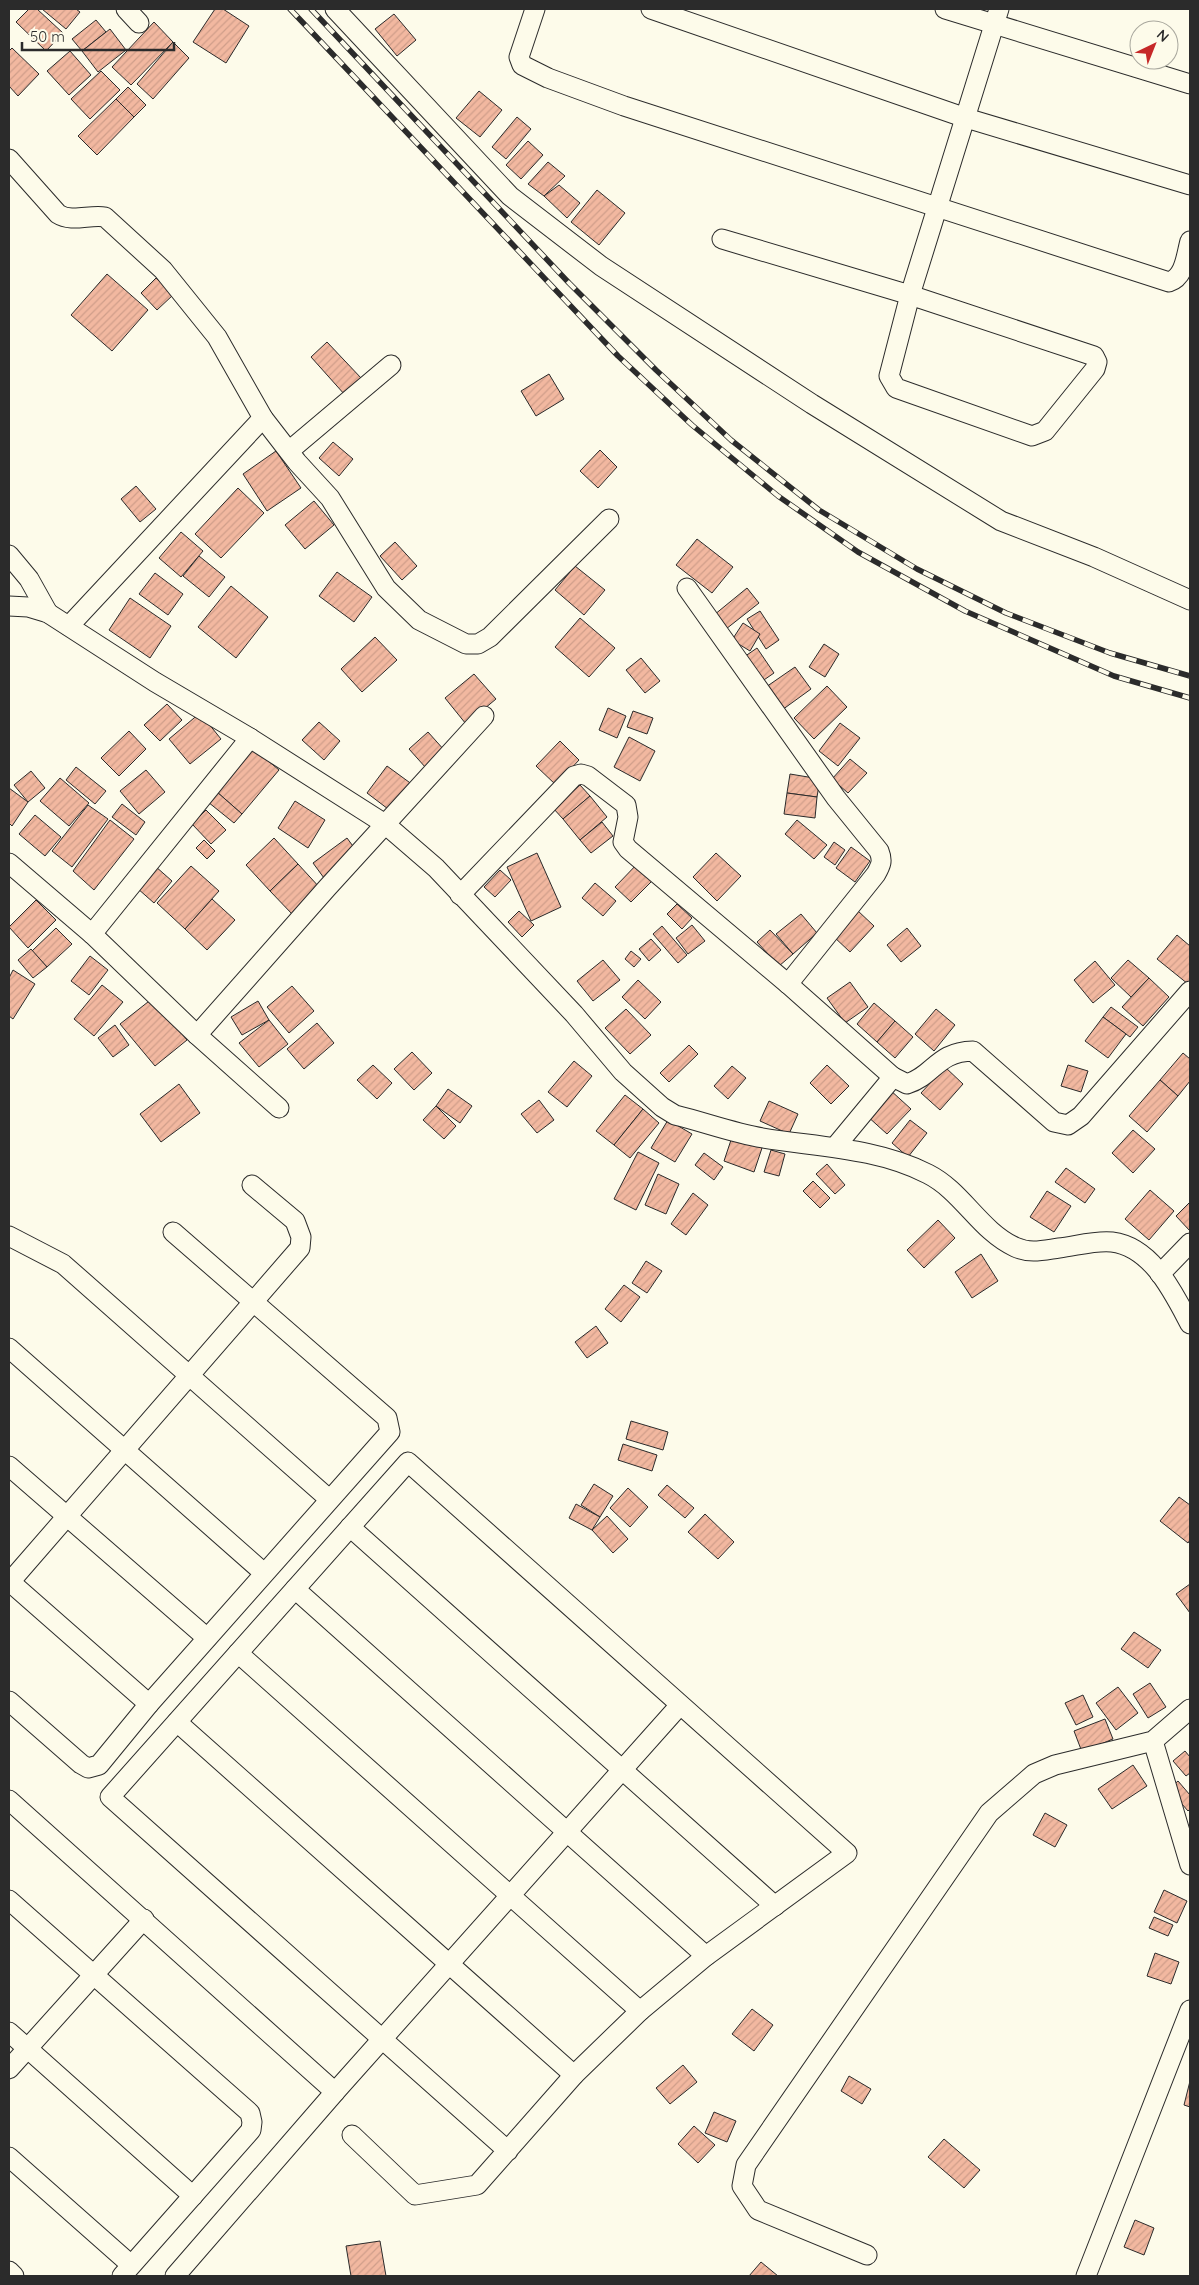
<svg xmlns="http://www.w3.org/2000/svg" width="1199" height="2285" viewBox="0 0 1199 2285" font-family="Quicksand,sans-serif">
<defs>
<pattern id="building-hatch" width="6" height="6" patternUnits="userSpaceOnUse" patternTransform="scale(1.25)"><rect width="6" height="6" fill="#f2b8a0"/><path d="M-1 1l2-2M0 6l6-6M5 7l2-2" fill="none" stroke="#d09e8a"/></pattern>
</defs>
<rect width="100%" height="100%" fill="#fdfbea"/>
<g fill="url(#building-hatch)" stroke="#2b2b2b">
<polygon points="29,9 37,9 63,33 46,51 16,22"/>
<polygon points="42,9 76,9 80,12 66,29"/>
<polygon points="215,9 223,9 249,26 226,63 193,42"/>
<polygon points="394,14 416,40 397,56 375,29"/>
<polygon points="96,20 106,32 82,51 72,39"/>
<polygon points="154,22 173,42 131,85 112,67"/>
<polygon points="110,29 126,50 98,72 82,51"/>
<polygon points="173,42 189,58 153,99 137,84"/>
<polygon points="12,48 39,74 18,96 9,86 9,51"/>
<polygon points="70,51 91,75 69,95 47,71"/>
<polygon points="101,71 120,90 90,119 71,99"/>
<polygon points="128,87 146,105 134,117 116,99"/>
<polygon points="479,91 502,110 480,137 456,118"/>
<polygon points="116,99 134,117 97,155 78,136"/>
<polygon points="517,117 531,129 506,159 492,147"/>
<polygon points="528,141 543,155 521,179 506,165"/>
<polygon points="548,162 565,176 544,196 528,184"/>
<polygon points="559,185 580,203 567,218 544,196"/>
<polygon points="597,190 625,213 599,245 571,222"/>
<polygon points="107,274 148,310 112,351 71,315"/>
<polygon points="156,278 173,295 157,310 141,293"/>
<polygon points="327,342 362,379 345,395 311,357"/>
<polygon points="549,374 564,399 536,416 521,391"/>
<polygon points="333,442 353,459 339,476 319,458"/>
<polygon points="600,450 617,467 598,488 580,471"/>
<polygon points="276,451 301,488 267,511 243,474"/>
<polygon points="136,486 156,509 140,522 121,499"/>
<polygon points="238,488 264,513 221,558 195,534"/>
<polygon points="314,501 334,525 305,549 285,525"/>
<polygon points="181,532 203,551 181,577 159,558"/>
<polygon points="697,539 733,567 712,593 676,565"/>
<polygon points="395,542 417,566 402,580 380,556"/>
<polygon points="199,556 225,577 209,597 183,576"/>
<polygon points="575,566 605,590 584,615 555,590"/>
<polygon points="337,572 372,597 354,622 319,596"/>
<polygon points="155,573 183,594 168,615 139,594"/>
<polygon points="231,586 268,617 236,658 198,627"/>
<polygon points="747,588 759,603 726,629 714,615"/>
<polygon points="130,598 171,626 150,658 109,630"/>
<polygon points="760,611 779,640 766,649 747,619"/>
<polygon points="580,618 615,648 589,677 555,647"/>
<polygon points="743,623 760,634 750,651 732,640"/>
<polygon points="375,637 397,660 362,692 341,669"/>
<polygon points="824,644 839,654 825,677 809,667"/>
<polygon points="757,648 774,673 758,684 741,659"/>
<polygon points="641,658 660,681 645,693 626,670"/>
<polygon points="795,667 811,689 782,710 766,687"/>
<polygon points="474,674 496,699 466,724 445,698"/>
<polygon points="827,686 847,707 814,739 794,718"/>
<polygon points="167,704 182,720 160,741 144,725"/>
<polygon points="608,708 626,716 617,738 599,730"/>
<polygon points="633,711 653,718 647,734 627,727"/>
<polygon points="200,713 221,739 190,764 169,739"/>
<polygon points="319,722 340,741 324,760 302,740"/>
<polygon points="840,723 860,738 838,766 819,751"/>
<polygon points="129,731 146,749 119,776 101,758"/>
<polygon points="428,732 445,751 426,768 409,749"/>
<polygon points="629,737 655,751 640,781 614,767"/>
<polygon points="560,741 579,760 556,785 536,766"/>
<polygon points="253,748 279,770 242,814 217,792"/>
<polygon points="850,759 867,773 848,793 832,779"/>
<polygon points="387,766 413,785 392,812 367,793"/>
<polygon points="76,767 106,791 95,804 66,780"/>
<polygon points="146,770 165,792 139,814 120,791"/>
<polygon points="31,771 45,788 28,802 14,785"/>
<polygon points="790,774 820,779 817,797 787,793"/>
<polygon points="60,778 89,803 69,826 40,801"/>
<polygon points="580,785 590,796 563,819 553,808"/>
<polygon points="9,788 28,802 12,826 9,823"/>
<polygon points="217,792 242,814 234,823 208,802"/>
<polygon points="787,793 817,797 815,818 784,814"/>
<polygon points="590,796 607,817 580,840 563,819"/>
<polygon points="295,801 325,820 308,848 278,828"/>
<polygon points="122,804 145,822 136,835 112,817"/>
<polygon points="88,805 108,819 72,867 52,851"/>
<polygon points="206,810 226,830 211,844 192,824"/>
<polygon points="35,815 61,837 45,856 19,834"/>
<polygon points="110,820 134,839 94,890 73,871"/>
<polygon points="797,820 827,845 814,859 785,834"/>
<polygon points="602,822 613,836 591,853 580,840"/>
<polygon points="274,838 298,864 270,891 246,865"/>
<polygon points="347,838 358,853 324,878 313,863"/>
<polygon points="204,840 215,851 207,859 196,848"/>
<polygon points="834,842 845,850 835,865 824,857"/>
<polygon points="851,847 870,861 855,882 836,868"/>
<polygon points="537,853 561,907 531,921 507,867"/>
<polygon points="716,853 741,876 717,901 693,877"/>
<polygon points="640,861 656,877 631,902 615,887"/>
<polygon points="298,864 321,889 293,915 270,891"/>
<polygon points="155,866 172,881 154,903 137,888"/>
<polygon points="191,866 219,891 185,929 157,903"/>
<polygon points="500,870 511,880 495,897 484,887"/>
<polygon points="595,883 616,901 603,916 582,898"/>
<polygon points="212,899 235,920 207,950 185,929"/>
<polygon points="36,900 56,920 28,948 9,927"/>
<polygon points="677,904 692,918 682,929 667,914"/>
<polygon points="857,910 874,926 850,952 833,936"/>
<polygon points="519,911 534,925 522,937 508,922"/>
<polygon points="801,914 817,933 793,954 776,934"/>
<polygon points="692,925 705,941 688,954 676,938"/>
<polygon points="662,926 687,955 678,963 653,934"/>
<polygon points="56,928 72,944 47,967 32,951"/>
<polygon points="907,928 921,946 901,962 887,945"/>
<polygon points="770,930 793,954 779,966 757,942"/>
<polygon points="1177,935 1190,946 1190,981 1188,984 1157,959"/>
<polygon points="651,939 661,950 649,961 639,949"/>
<polygon points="31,949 47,967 33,978 18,960"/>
<polygon points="631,951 641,959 634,967 625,959"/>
<polygon points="90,956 108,970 89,995 71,981"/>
<polygon points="603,960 620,980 593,1001 577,981"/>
<polygon points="1128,960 1149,978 1131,997 1111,978"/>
<polygon points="1095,961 1115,985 1093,1003 1074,980"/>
<polygon points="13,970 35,984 13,1019 9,1016 9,978"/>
<polygon points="1149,978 1169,997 1143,1026 1122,1007"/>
<polygon points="638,980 661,1002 645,1019 622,997"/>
<polygon points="850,982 868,1007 845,1023 827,998"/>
<polygon points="102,985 123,1002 94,1036 74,1019"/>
<polygon points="292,986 314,1011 289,1033 267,1007"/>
<polygon points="153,998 187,1040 155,1066 120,1024"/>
<polygon points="258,1001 269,1020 242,1035 231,1017"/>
<polygon points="874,1003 895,1021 877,1042 857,1024"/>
<polygon points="1111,1007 1138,1027 1130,1037 1103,1017"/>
<polygon points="626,1009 651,1035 630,1054 605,1028"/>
<polygon points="936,1009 955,1025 934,1051 915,1034"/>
<polygon points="1103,1017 1126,1034 1108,1058 1085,1041"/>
<polygon points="269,1020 288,1044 259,1067 239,1043"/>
<polygon points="895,1021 913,1037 895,1058 877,1042"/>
<polygon points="317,1023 334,1043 304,1069 287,1049"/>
<polygon points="115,1025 129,1045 113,1057 98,1038"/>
<polygon points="689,1045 698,1054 669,1082 660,1073"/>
<polygon points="412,1052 432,1073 414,1090 394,1069"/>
<polygon points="1183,1053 1190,1059 1190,1081 1178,1096 1160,1080"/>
<polygon points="574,1061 592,1076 567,1107 548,1092"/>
<polygon points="373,1065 392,1083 377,1099 357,1080"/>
<polygon points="827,1065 849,1086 831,1104 810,1083"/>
<polygon points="1068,1065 1088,1071 1081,1092 1061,1086"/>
<polygon points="732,1066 746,1078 728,1099 714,1086"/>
<polygon points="945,1067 963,1084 940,1110 921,1093"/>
<polygon points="1160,1080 1178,1096 1147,1132 1129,1116"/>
<polygon points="179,1084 200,1113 161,1142 140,1114"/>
<polygon points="448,1089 472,1106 460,1123 436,1106"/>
<polygon points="889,1089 911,1109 887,1134 866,1115"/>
<polygon points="625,1095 643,1109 614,1145 596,1131"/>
<polygon points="539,1100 554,1120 537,1133 521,1114"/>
<polygon points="769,1101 798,1114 789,1134 760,1121"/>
<polygon points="436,1106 456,1126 444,1139 423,1120"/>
<polygon points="643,1109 659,1123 630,1158 614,1145"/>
<polygon points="668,1120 692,1134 675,1162 651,1148"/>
<polygon points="910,1120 927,1133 908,1157 892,1143"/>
<polygon points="1133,1130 1155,1149 1133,1173 1112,1153"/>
<polygon points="732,1137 762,1148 754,1172 724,1161"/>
<polygon points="771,1150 785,1154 779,1176 764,1172"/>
<polygon points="638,1152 659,1163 636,1210 614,1199"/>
<polygon points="704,1153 723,1167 714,1180 695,1165"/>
<polygon points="827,1164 845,1185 835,1194 816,1174"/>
<polygon points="1066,1168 1095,1189 1085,1203 1055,1182"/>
<polygon points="658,1174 679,1184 666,1214 645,1205"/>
<polygon points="813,1181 830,1198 820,1208 803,1191"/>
<polygon points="1150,1190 1174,1211 1149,1240 1125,1219"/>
<polygon points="1047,1191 1071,1206 1054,1232 1030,1217"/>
<polygon points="693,1193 708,1205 686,1235 671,1224"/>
<polygon points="1190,1202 1190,1231 1176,1216"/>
<polygon points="938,1220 955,1238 924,1268 907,1250"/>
<polygon points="981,1254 998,1281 972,1298 955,1272"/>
<polygon points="646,1261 662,1271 647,1293 632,1283"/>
<polygon points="624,1285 640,1297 621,1322 605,1309"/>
<polygon points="596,1326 608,1343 587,1358 575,1342"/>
<polygon points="631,1421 668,1432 663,1450 626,1439"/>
<polygon points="623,1444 657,1455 652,1471 618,1460"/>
<polygon points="594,1484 613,1496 600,1517 581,1505"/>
<polygon points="667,1485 694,1508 685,1518 658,1495"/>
<polygon points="628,1488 648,1507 630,1527 610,1508"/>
<polygon points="1179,1497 1190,1505 1190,1540 1188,1543 1160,1521"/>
<polygon points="576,1504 600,1517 592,1530 569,1518"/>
<polygon points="705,1514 734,1542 718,1559 688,1532"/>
<polygon points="607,1516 628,1539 613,1553 592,1530"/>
<polygon points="1190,1584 1190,1613 1176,1594"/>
<polygon points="1134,1632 1161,1650 1148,1668 1121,1649"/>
<polygon points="1150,1683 1166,1707 1148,1718 1133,1694"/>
<polygon points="1118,1687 1138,1713 1116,1730 1096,1703"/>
<polygon points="1083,1695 1093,1717 1076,1725 1065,1703"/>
<polygon points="1105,1719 1113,1739 1082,1752 1074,1731"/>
<polygon points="1185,1751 1190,1757 1190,1773 1186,1776 1173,1761"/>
<polygon points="1133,1765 1147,1786 1112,1809 1098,1789"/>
<polygon points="1178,1781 1190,1795 1190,1809 1188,1811 1169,1789"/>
<polygon points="1045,1813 1067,1825 1055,1847 1033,1835"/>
<polygon points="1164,1890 1187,1901 1177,1923 1154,1912"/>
<polygon points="1154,1917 1173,1925 1168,1936 1149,1928"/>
<polygon points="1155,1953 1179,1962 1171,1984 1147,1976"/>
<polygon points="752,2009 773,2025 754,2051 732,2034"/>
<polygon points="683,2065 697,2082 670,2104 656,2088"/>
<polygon points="849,2076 871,2089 862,2104 841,2091"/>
<polygon points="1190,2081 1190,2107 1184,2105"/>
<polygon points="714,2112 736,2121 727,2142 705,2133"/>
<polygon points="694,2126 715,2145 698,2163 678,2144"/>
<polygon points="944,2139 980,2170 964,2188 928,2157"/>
<polygon points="1135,2220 1154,2228 1144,2255 1124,2247"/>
<polygon points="380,2241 386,2276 351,2276 346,2246"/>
<polygon points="761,2262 778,2276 749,2276"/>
</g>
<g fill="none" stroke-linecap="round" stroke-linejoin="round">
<defs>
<g id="minor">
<polyline points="126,9 139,23"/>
<polyline points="335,9 510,196 601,266 812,404 1001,521 1094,557 1190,600"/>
<path d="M535,9L519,57L522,65L548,78L624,106L1169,282C1185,277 1186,255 1190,241"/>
<polyline points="651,9 966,118 1190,185"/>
<polyline points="945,9 1190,84"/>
<path d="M9,159L58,214C72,223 90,214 105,217L163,270L217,337L263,418L297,462L330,498L386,588L419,620L466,644H478L490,637L609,519"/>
<polyline points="722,239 910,295 1094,356 1097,362 1095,369 1045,431 1032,436 896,388 889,376 910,295 999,9"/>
<polyline points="289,451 391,365"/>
<polyline points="9,555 29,579 48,613"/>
<path d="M687,588L836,798L879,851C883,861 881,865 876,874L788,984"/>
<path d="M9,606L28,607L48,613L155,682L250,738L385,824L436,868L574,1014L623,1072L662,1107L675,1115C704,1122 733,1133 763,1138C818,1147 878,1148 928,1174C962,1191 980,1231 1015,1247C1030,1254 1044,1250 1059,1248C1076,1246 1096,1240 1112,1242C1152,1247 1173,1292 1190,1324"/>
<polyline points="69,626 263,418"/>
<polyline points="9,863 92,934 197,1035 279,1108"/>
<polyline points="460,895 574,776 581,774 588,776 626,805 628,817 623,842 628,849 788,984 893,1077 835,1147"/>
<polyline points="92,934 250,738"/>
<polyline points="197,1035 327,888 484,716"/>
<path d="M893,1077L907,1084C935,1075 936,1052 973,1051L1054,1122L1068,1125L1081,1116L1190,991"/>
<polyline points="9,1236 63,1264 329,1499"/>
<polyline points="1160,1274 1190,1243"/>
<polyline points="9,1348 264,1573"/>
<polyline points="9,1466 207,1638"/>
<polyline points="350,1527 775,1906"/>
<polyline points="9,1581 149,1704"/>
<polyline points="9,1583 300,1248 301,1237 295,1221 252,1185"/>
<polyline points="295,1589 706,1956"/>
<polyline points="238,1653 640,2011"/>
<polyline points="9,1701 81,1764 88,1768 99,1765 149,1704 390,1432 387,1418 173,1232"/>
<polyline points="177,1722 574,2075"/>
<polyline points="1153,1741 1190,1865"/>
<polyline points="9,1800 335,2092 175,2276"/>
<polyline points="9,1900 250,2113 252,2122 251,2130 122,2276"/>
<polyline points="9,2032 193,2196"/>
<polyline points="9,2069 144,1919"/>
<polyline points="335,2092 680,1705"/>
<polyline points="352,2135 415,2195 477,2185 574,2075 640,2011 706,1956 847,1853 408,1462 110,1797 508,2151"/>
<polyline points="9,2157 130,2264"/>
<polyline points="867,2255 758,2210 742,2186 746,2165 989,1813 1034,1774 1055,1765 1153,1741 1190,1709"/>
<polyline points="9,2271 14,2276"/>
<polyline points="1086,2276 1190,2010"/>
</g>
</defs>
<use href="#minor" stroke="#2b2b2b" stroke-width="21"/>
<use href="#minor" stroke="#fdfbea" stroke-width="19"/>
<defs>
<g id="rail">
<polyline points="290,9 618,356 692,425 778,496 858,552 965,611 1114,676 1190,698"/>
<polyline points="311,9 569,283 656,370 731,440 819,510 917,569 1006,613 1110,653 1190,676"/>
</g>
</defs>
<use href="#rail" stroke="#2b2b2b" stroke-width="5.5"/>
<use href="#rail" stroke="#fdfbea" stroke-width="4" stroke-dasharray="11" stroke-linecap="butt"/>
</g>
<rect width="1199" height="2285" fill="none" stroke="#2b2b2b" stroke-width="20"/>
<g transform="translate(1154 45) rotate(43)"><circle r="24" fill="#fdfbea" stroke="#a9a89e"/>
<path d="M0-4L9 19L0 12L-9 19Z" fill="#c62828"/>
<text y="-8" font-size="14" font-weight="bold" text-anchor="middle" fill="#2b2b2b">N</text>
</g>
<path d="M22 42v8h152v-8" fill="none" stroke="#2b2b2b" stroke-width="2.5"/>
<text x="30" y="42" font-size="15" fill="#2b2b2b" stroke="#fdfbea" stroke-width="4" paint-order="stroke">50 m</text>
</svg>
